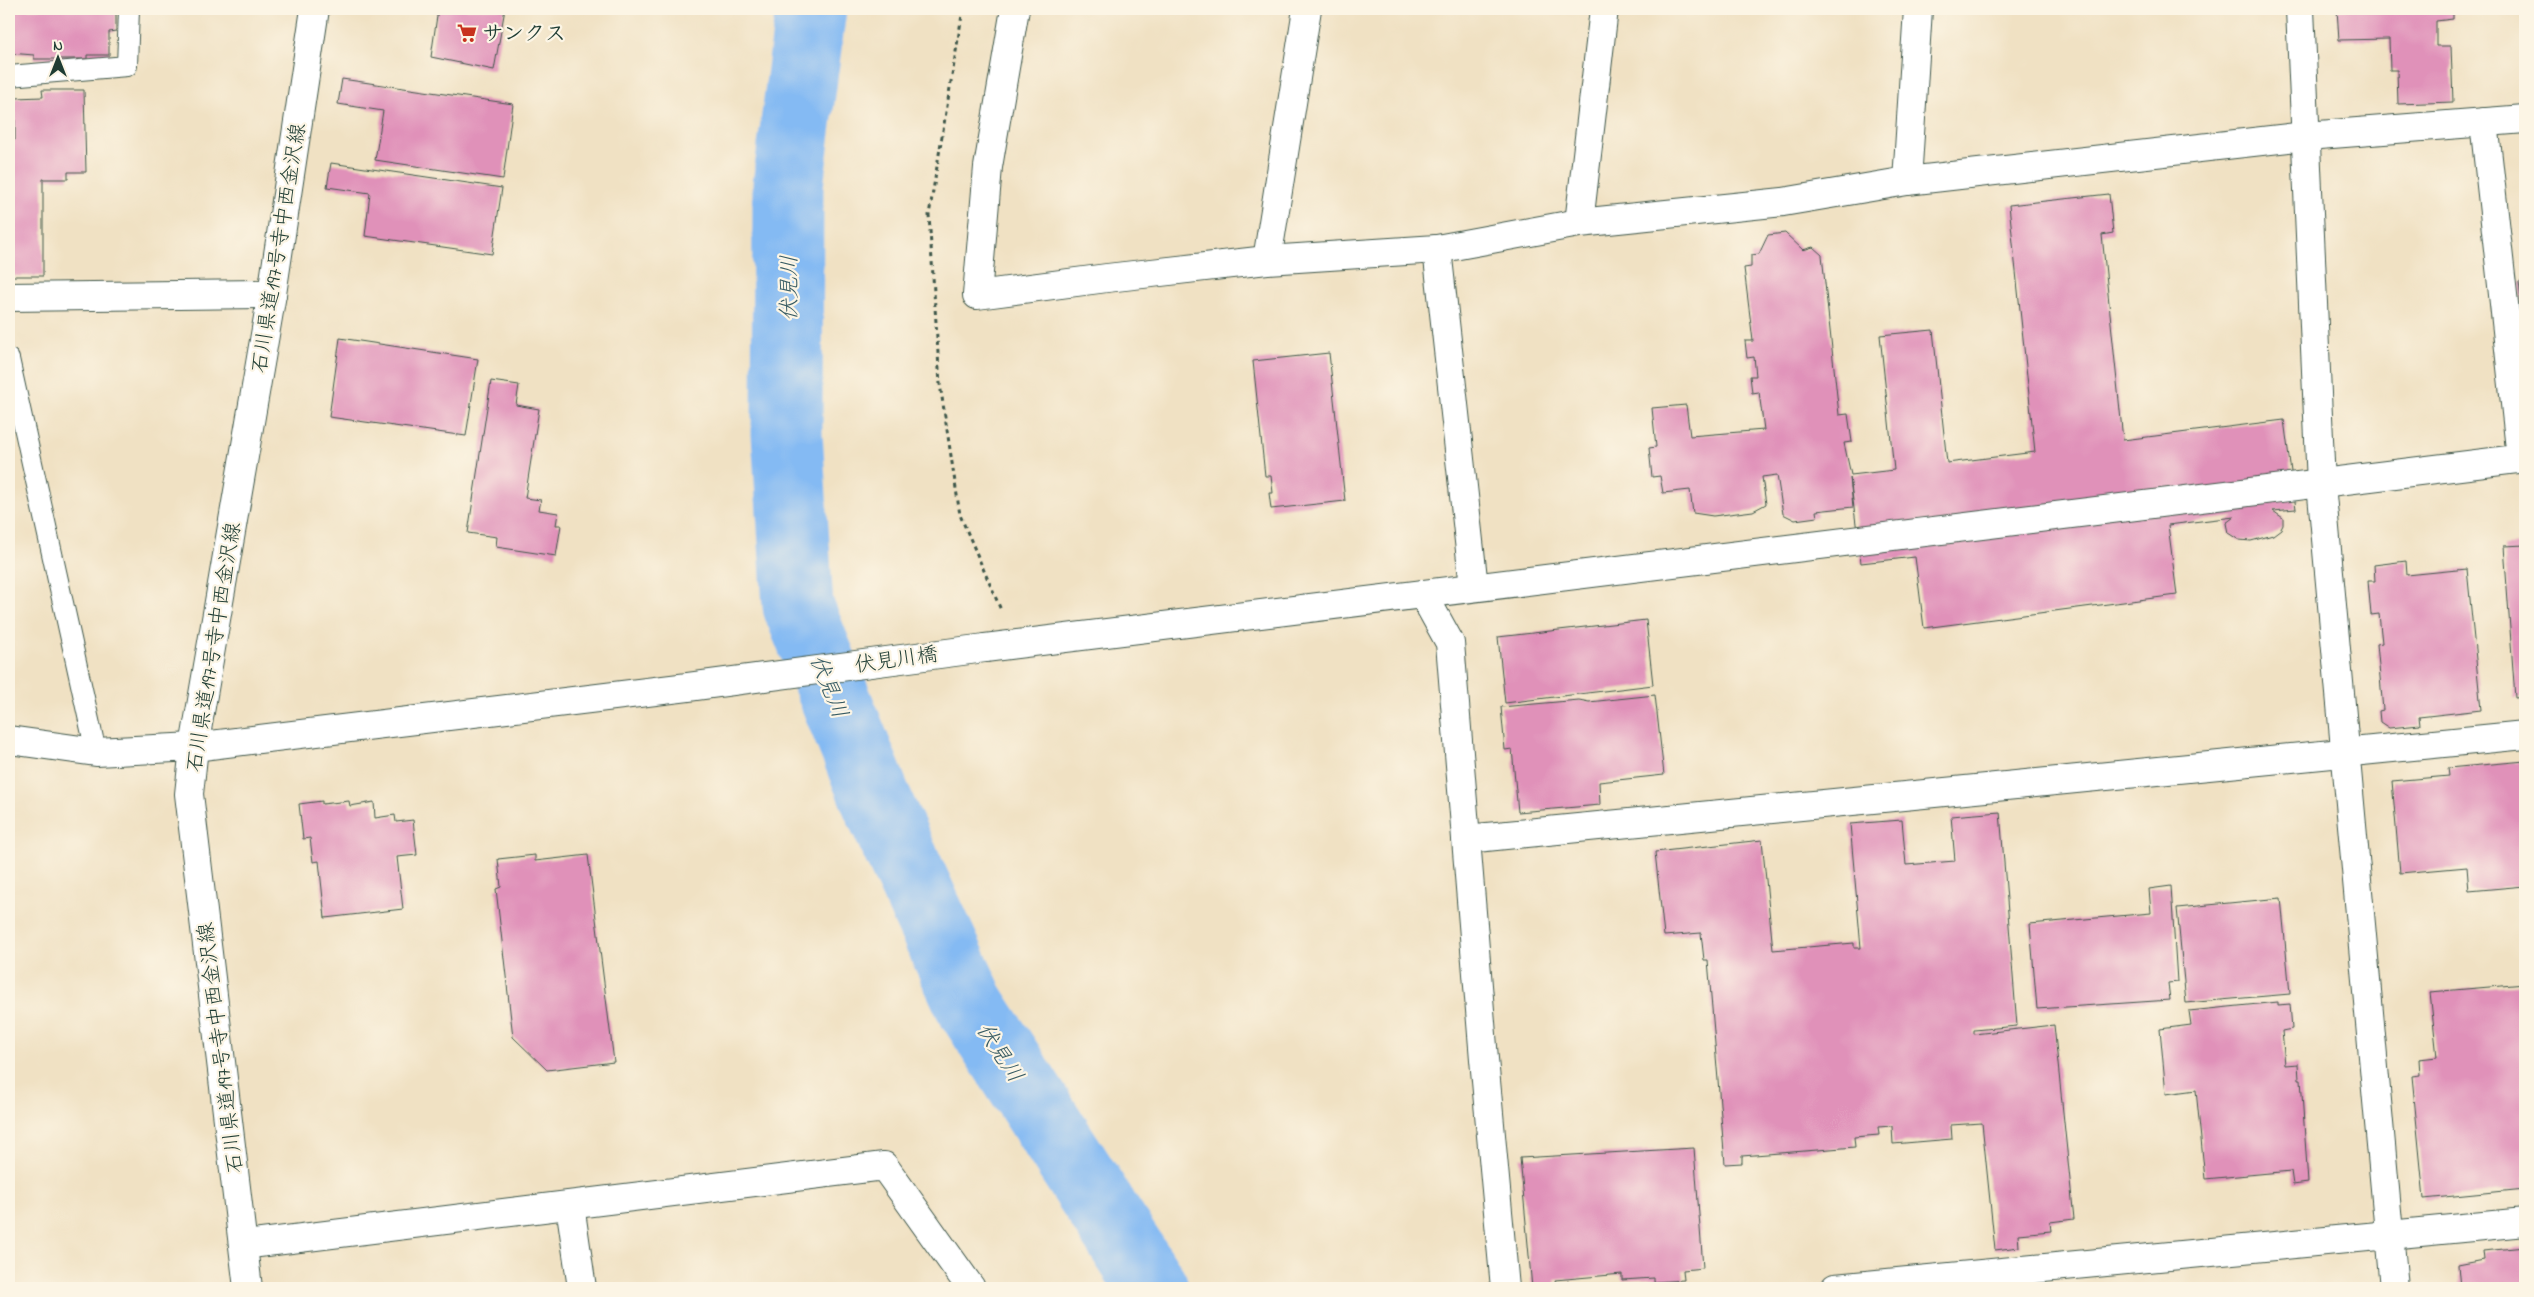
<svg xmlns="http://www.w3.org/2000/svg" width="2534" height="1297" viewBox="0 0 2534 1297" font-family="'Indie Flower','Klee One',sans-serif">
<rect width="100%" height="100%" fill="#fcf5e5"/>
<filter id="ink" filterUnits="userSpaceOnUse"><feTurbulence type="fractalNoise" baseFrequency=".02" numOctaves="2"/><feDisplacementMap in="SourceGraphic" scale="10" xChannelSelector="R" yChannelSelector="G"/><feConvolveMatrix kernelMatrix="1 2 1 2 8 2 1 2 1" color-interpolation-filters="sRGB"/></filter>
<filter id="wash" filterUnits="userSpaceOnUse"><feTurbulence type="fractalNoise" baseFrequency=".0096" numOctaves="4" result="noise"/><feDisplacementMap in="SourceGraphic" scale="20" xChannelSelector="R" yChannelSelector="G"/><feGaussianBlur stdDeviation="1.12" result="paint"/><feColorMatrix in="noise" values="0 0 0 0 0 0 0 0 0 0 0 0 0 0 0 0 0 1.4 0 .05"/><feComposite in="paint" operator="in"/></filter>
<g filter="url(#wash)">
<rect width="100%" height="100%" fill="#f0e1c3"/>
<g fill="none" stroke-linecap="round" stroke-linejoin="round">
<polyline stroke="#84baf3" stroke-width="71" points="811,9 788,185 787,434 798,606 878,804 970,1004 1153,1288"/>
</g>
<g id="blocks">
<g fill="#e091b9">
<polygon points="9,9 116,9 116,31 109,32 109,55 87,55 87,59 34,59 34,55 9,53"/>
<polygon points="438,9 505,9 494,70 431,57"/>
<polygon points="2337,9 2453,9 2453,19 2436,21 2436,46 2451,46 2453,102 2398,104 2397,70 2390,70 2389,39 2339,40"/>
<polygon points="342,79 513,104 503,179 375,160 383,111 338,104"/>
<polygon points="42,90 84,90 86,172 68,172 68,179 43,179 43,276 9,276 9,140 15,140 15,98 43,97"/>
<polygon points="331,163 502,188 492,254 365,236 370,193 327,187"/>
<polygon points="2109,194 2113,233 2102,235 2123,440 2284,420 2296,509 2273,511 2283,518 2283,525 2281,529 2273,535 2251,541 2239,540 2228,533 2226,523 2234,517 2168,525 2177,595 1924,628 1915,557 1861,563 1850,477 1853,507 1816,511 1817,517 1795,520 1783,514 1777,475 1762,477 1766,504 1753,511 1713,516 1693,513 1690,490 1663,493 1660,476 1652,477 1649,448 1656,447 1652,408 1686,405 1690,436 1764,430 1759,392 1752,393 1750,376 1756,376 1754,357 1747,358 1745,341 1753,341 1744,268 1751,267 1751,255 1759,254 1768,235 1785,233 1803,250 1813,247 1822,255 1839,415 1848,414 1852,442 1844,443 1851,475 1894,470 1880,335 1933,330 1947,463 2035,452 2009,205"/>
<polygon points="2525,281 2525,328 2524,328 2519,282"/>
<polygon points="340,338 478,359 466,436 329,417"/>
<polygon points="1329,353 1345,501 1271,509 1269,493 1273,493 1271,476 1265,476 1253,361"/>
<polygon points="491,381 519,385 516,405 539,409 525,498 541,500 539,510 558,513 556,525 561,525 556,556 496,547 497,537 468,533"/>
<polygon points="2525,545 2525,697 2515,698 2504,546"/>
<polygon points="2406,561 2407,575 2467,569 2481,710 2419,717 2420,725 2389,728 2380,722 2379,711 2383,710 2377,644 2382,643 2379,614 2371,615 2368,581 2375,581 2374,565"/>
<polygon points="1646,620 1653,685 1505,703 1498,637"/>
<polygon points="1655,695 1664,775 1599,782 1600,805 1518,812 1512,749 1505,750 1501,707 1579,700 1589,702"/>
<polygon points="2525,761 2525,886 2469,891 2467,867 2400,873 2392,781 2449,776 2448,768"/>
<polygon points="322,801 322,804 349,801 350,806 374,802 375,818 395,815 396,822 413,820 417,855 397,857 403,909 325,918 319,861 313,862 310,838 303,839 299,804"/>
<polygon points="2000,812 2017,1026 1974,1030 1974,1034 2054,1025 2074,1219 2050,1222 2051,1231 2018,1234 2019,1247 1995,1250 1982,1123 1951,1125 1952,1139 1893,1144 1892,1126 1878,1127 1879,1135 1854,1137 1855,1147 1742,1156 1742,1163 1725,1164 1708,960 1704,960 1701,933 1664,936 1655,852 1762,840 1773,950 1854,943 1854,948 1861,948 1850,824 1902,820 1906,865 1955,861 1951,816"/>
<polygon points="535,855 535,861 588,855 614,1062 547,1070 513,1037 496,889 501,887 498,859"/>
<polygon points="2171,886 2177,982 2168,983 2170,1000 2037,1009 2030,924 2151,913 2149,889"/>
<polygon points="2281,898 2290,994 2186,1003 2177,908"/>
<polygon points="2525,984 2525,1189 2424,1199 2412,1076 2420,1075 2419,1059 2437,1057 2430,992"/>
<polygon points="2278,1002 2278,1005 2290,1004 2292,1029 2282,1031 2285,1065 2298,1064 2299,1079 2301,1079 2308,1183 2293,1185 2291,1171 2205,1179 2196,1090 2166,1094 2160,1029 2191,1025 2189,1011"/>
<polygon points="1694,1148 1703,1268 1683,1270 1684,1280 1654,1282 1654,1278 1622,1280 1622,1274 1555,1280 1557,1288 1532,1288 1520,1158"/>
<polygon points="2525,1247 2525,1288 2460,1288 2458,1265 2484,1260 2483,1251"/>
</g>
</g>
</g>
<g filter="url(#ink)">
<use href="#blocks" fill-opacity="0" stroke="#3e5649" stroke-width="1"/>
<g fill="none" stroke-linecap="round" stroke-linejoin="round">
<defs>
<g id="service">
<polyline points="9,76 127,66 129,9"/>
<polyline points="9,359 96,752"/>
</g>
<g id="minor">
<polyline points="1015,9 988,167 977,295 1107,278 1267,260 1437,249 1579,223 1783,202 1907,181 2306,136 2525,119"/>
<polyline points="2300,9 2321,484 2394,1288"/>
<polyline points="2484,122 2521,458"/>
<polyline points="1907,181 1918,9"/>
<polyline points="1579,223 1604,9"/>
<polyline points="1437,249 1474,587"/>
<polyline points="1267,260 1307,9"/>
<polyline points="9,297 272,294"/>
<polyline points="1423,594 1450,643 1484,1059 1505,1288"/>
<polyline points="985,648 2525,458"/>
<polyline points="1466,839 2525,735"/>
<polyline points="570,1205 582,1288"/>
<polyline points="244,1245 884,1166 971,1288"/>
<polyline points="1835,1288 2525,1222"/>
</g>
<polyline id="tertiary" points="9,740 96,752 194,747 688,687 985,648"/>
<polyline id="secondary" points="248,1288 189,794 194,747 272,294 315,9"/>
</defs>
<use href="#service" stroke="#3e5649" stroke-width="22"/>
<use href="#minor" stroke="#3e5649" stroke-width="30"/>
<use href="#tertiary" stroke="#3e5649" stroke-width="30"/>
<use href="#secondary" stroke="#3e5649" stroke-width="30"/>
<polyline stroke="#3e5649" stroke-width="3" stroke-dasharray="4 4" stroke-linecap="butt" points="963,9 929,215 940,384 960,515 1001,610"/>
<use href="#service" stroke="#fff" stroke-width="20"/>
<use href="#minor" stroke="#fff" stroke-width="28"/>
<use href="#tertiary" stroke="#fff" stroke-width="28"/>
<use href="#secondary" stroke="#fff" stroke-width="28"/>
</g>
</g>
<defs>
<symbol id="supermarket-bare" viewBox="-9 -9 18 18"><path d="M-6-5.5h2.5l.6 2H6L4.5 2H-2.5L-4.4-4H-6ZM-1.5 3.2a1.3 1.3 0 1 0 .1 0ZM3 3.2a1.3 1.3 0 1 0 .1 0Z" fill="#c8321e" stroke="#fcf5e5" stroke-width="2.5" paint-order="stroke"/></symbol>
</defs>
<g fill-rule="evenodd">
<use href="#supermarket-bare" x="453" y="19" width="28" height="28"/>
</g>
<g text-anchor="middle" stroke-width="4.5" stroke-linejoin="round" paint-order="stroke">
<g font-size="21" font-weight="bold" fill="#1f3d34" stroke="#fcf5e5" text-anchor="start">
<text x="482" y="40">サンクス</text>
</g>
<g font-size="21" fill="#1f3d34" stroke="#fcf5e5">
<text transform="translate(278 248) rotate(-81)" y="7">石川県道197号寺中西金沢線</text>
<text transform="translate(213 647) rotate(-81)" y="7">石川県道197号寺中西金沢線</text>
<text transform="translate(896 659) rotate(-8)" y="7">伏見川橋</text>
<text transform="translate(220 1048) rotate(-97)" y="7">石川県道197号寺中西金沢線</text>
</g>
<g font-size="22" font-style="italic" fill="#385c64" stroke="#fcf5e5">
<text transform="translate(788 288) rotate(-90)" y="8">伏見川</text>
<text transform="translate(830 686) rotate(68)" y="8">伏見川</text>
<text transform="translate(1001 1052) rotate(57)" y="8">伏見川</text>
</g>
</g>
<rect width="2534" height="1297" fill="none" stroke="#fcf5e5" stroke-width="30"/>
<g transform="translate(58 58)" stroke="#fcf5e5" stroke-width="4" paint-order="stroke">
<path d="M0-4L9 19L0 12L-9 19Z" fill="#1f3d34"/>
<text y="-8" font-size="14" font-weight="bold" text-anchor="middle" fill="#1f3d34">N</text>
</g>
</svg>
